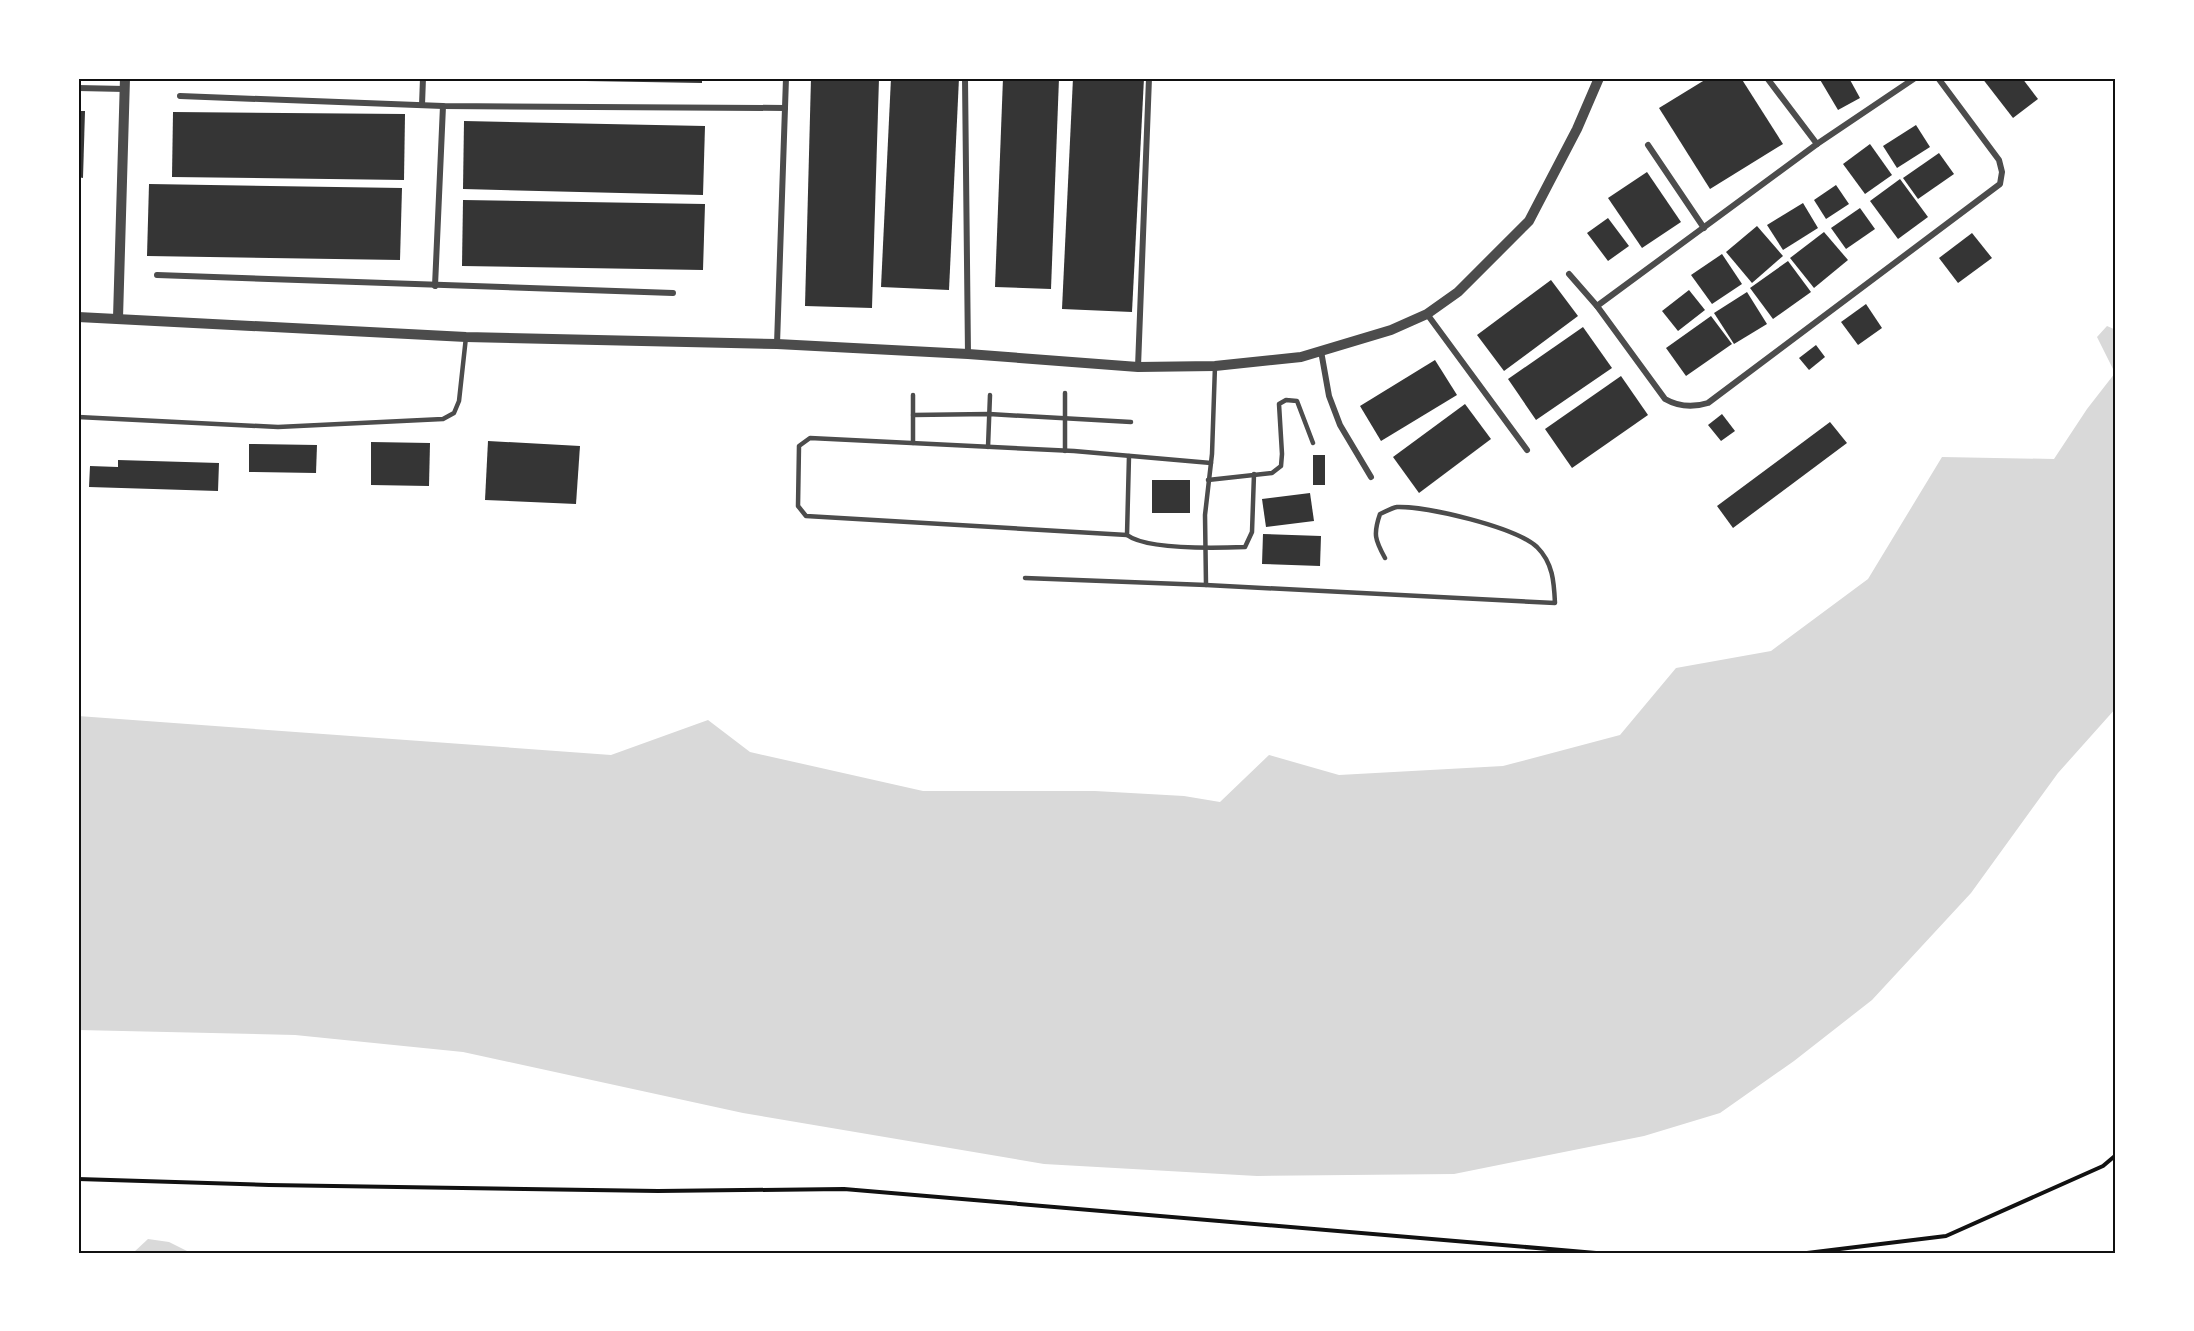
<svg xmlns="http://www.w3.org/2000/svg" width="2194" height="1331" viewBox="0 0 2194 1331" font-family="'IBM Plex Serif',serif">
<rect width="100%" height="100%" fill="#fff"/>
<g fill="#d9d9d9">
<polygon points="2107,326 2116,330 2116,708 2058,773 1971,893 1872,1000 1794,1061 1720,1113 1644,1136 1454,1174 1257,1176 1044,1164 743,1113 463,1052 295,1035 78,1030 78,716 611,755 708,720 750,752 923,791 1095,791 1184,796 1220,802 1269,755 1339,775 1503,766 1620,735 1676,668 1771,651 1868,579 1942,457 2054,459 2087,409 2115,373 2097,337"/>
<polygon points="148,1239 169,1242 191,1253 133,1253"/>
</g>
<g fill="#353535">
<polygon points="527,78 702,78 702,83 527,80"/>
<polygon points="811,78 879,78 872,308 805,306"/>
<polygon points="891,78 959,78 949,290 881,287"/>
<polygon points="1003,78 1059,78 1051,289 995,287"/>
<polygon points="1073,78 1144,78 1132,312 1062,309"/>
<polygon points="1708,78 1741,78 1783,144 1710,189 1659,108"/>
<polygon points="1819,78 1849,78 1860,98 1838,110"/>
<polygon points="1982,78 2022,78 2038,99 2013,118"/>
<polygon points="78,111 85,111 83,178 78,177"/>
<polygon points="173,112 405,114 404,180 172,177"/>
<polygon points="464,121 705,126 703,195 463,189"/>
<polygon points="1916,125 1930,147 1897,168 1883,146"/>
<polygon points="1870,144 1892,175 1865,194 1843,164"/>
<polygon points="1939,153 1954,174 1918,199 1903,178"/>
<polygon points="1647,172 1681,222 1642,248 1608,198"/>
<polygon points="1900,179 1928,217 1898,239 1870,201"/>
<polygon points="149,184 402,188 400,260 147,256"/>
<polygon points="1836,185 1849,204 1826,219 1814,200"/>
<polygon points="463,200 705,204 703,270 462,266"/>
<polygon points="1803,203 1818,228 1783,250 1767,225"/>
<polygon points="1860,208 1875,229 1846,249 1831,228"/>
<polygon points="1608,218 1629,246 1608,261 1587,233"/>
<polygon points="1757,226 1783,256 1752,283 1726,252"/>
<polygon points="1824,232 1848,260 1814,288 1790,258"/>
<polygon points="1972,233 1992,258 1958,283 1939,258"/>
<polygon points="1722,254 1742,284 1712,304 1691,275"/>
<polygon points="1788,261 1811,292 1773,319 1750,288"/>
<polygon points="1551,280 1578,316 1504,371 1477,335"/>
<polygon points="1689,290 1705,310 1678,331 1662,311"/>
<polygon points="1747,292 1767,324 1734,344 1714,313"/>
<polygon points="1866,304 1882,328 1858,345 1841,322"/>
<polygon points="1711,316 1732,344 1686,376 1666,348"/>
<polygon points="1583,327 1612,368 1536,420 1508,379"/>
<polygon points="1816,345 1825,357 1809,370 1799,358"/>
<polygon points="1435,360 1457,395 1381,441 1360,406"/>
<polygon points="1621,376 1648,415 1572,468 1545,429"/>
<polygon points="1465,404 1491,439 1419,493 1393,457"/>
<polygon points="1722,414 1735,431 1721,441 1708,425"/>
<polygon points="1830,422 1847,443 1733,528 1717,506"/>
<polygon points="488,441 580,446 576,504 485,500"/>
<polygon points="371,442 430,443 429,486 371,485"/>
<polygon points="249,444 317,445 316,473 249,472"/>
<rect x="1313" y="455" width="12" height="30"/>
<polygon points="118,460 219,463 218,491 89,487 90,466 118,467"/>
<rect x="1152" y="480" width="38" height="33"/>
<polygon points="1310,493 1314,521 1266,527 1262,499"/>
<polygon points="1263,534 1321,536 1320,566 1262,564"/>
</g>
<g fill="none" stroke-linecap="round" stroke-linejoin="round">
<g stroke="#111" stroke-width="4">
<polyline points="78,1179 269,1185 658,1191 844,1189 1596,1253"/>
<polyline points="1807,1253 1946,1236 2103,1166 2116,1155"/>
</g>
<g stroke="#4c4c4c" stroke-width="4.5">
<polyline points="1065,393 1065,451"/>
<polyline points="913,415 989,414 1131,422"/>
<polyline points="78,417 278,427 443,419 454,413 459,401 466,337"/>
<polyline points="913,443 913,395"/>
<polyline points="988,447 990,395"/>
<path d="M1129,456L1127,535C1147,550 1218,548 1245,547L1252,532L1254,474"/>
<polyline points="1208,480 1272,473 1281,466 1282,454 1279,404 1286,400 1297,401 1313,443"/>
<polyline points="1127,535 806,516 798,506 799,446 810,438 1074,451 1211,463"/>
<path d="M1025,578L1206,585L1555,603C1554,582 1553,563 1537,547C1515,527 1427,506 1397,507C1391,508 1385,512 1380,514C1373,534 1375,540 1385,558"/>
<polyline points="1206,585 1205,515 1212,454 1215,366"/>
</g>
<g stroke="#4c4c4c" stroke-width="6">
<polyline points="965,78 968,354"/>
<polyline points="1767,78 1817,144"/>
<polyline points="78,88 125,89"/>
<polyline points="180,96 443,106 785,108"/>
<polyline points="422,105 423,78"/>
<polyline points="1648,145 1704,228"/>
<path d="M1569,274L1597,306L1665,399C1679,407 1692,408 1708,403L2000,184L2002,172L1999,160L1938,78"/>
<polyline points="157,275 673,293"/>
<polyline points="435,286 443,106"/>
<polyline points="1597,306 1817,144 1915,78"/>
<polyline points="1427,314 1527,450"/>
<polyline points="777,344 786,78"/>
<polyline points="1321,351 1329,396 1340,425 1371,477"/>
<polyline points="1138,367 1149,78"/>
</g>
<g stroke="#4c4c4c" stroke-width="10">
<polyline points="78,317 466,337 777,344 968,354 1138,367 1215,366 1301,357 1391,330 1427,314 1458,292 1529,221 1577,129 1599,78"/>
<polyline points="118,318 125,78"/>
</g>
</g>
<rect width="2194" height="1331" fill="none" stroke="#ffffff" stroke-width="159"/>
<rect x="80" y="80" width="2034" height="1172" fill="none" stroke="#111" stroke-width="2"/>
</svg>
